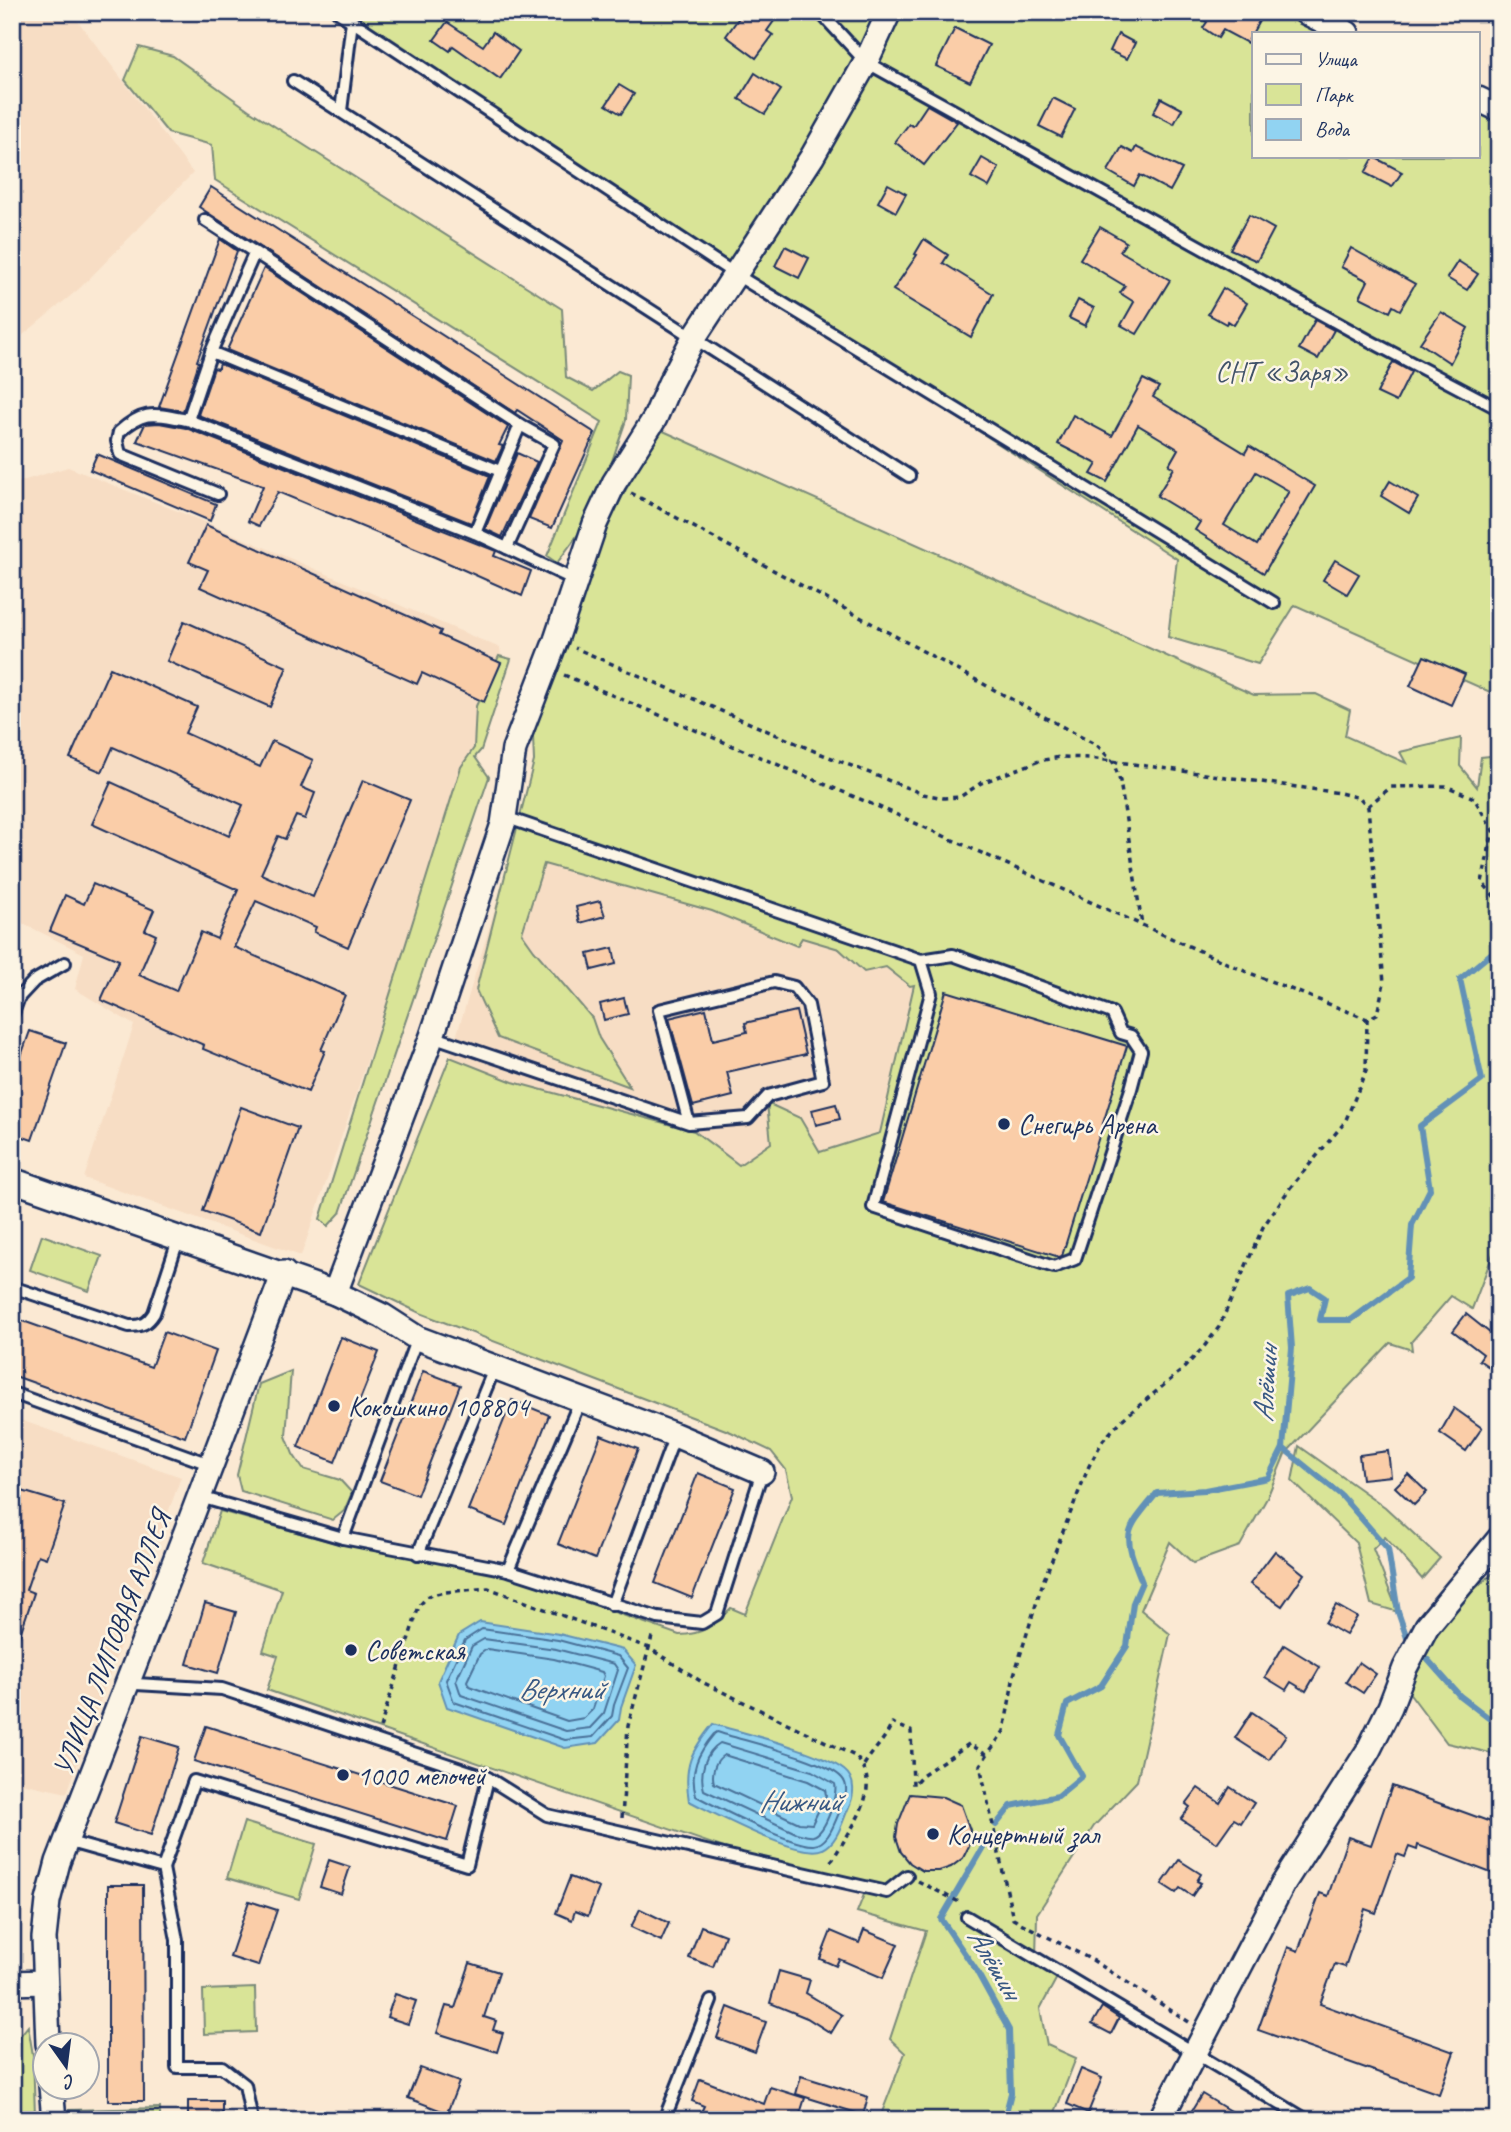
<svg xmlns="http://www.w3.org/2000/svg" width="1511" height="2132" viewBox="0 0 1511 2132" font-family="Caveat,sans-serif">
<rect width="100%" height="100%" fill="#fbe9d3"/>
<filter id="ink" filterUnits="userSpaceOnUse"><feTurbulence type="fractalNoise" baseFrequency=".0143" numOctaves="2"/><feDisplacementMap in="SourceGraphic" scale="14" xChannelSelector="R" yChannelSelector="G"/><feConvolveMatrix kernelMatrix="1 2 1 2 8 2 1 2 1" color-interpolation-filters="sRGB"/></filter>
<g filter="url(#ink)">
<g fill="#f7ddc4">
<polygon points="12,12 71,12 193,173 80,288 12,344"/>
<polygon points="68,467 212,525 500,648 502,664 301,1256 84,1178 134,1025 75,989 84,954 12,918 12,674 20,646 12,645 12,484"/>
<polygon points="511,856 637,888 917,972 860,1219 820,1205 450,1057"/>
<polygon points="12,1417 181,1477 67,1793 12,1781"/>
</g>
<g fill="#d9e497" stroke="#7a8a7a" stroke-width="2">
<polygon points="338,12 1318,12 1362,33 1254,33 1254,156 1478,156 1478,89 1499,99 1499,696 1295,605 1258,664 1168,637 1177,559 735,274"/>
<polygon points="139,47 173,56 249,110 562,309 566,377 593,391 618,371 628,375 626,420 595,511 557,563 547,556 602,422 215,180 212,145 168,133 125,80"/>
<path d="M661,430L1254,695L1316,694L1350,710L1345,736L1406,763L1400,752L1461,738L1460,766L1477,787L1481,757L1499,755V1238L1472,1309L1451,1296L1411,1342L1412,1350L1390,1343L1285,1454L1267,1498L1240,1546L1193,1563L1170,1542L1141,1610L1170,1634L1137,1781L1094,1826L1037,1914L1036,1960L1060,1972L1040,2009L1047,2045L1076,2058L1052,2120H879L905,2053L890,2039L926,1931L857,1912L869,1882L840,1888L267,1690L278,1656L263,1651L282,1590L203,1563L220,1511L340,1544L507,1574L679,1635C703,1635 714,1625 731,1608L745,1614L792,1496L786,1470L771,1451L731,1432L420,1313L359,1284L450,1057L513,1082L694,1131L739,1165L771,1143L767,1103L800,1118L820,1152L880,1133L914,985L910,986L886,967L864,972L839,949L802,938L797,946L712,911L544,864L522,933L534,950L592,1018L599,1038L630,1087L498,1038L476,990L534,761L533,736L609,522L633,476Z"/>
<polygon points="499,656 511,659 481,750 475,757 489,777 340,1213 328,1226 320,1219 461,767 474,748 476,706"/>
<polygon points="42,1235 102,1256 89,1291 30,1270"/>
<polygon points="291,1371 286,1436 293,1454 303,1469 340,1480 352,1493 344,1511 333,1520 241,1491 237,1475 259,1384"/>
<polygon points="1299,1446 1385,1507 1440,1558 1422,1579 1385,1537 1373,1549 1398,1612 1371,1604 1356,1543 1292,1481"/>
<polygon points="1499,1568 1499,1755 1447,1743 1408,1691 1438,1628 1463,1599"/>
<polygon points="244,1822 316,1844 299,1899 227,1878"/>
<polygon points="255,1988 256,2032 204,2034 203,1990"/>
<polygon points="28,2026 33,2055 35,2115 40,2115 41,2120 12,2120 12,2118 25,2116 15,2102 20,2036"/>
<polygon points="160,2108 160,2120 70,2120 69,2110"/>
</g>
<g fill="#91d3f2" stroke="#6291b7" stroke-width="2">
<polygon points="480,1622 559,1634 623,1650 636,1665 621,1707 619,1720 598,1743 565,1748 447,1707 438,1681 459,1635"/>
<path d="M713,1724C747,1734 817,1750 844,1770C857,1780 854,1797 848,1809C842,1823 837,1843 823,1849C800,1860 714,1813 689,1801C683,1766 691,1751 713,1724Z"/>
</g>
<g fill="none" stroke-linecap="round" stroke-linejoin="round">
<g stroke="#4a7199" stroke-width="2">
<polygon points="482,1629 558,1640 618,1656 628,1668 614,1705 612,1716 593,1737 565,1740 454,1702 446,1680 465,1640"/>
<polygon points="484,1639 556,1649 614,1664 618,1670 604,1713 590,1728 566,1731 461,1695 456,1680 472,1646"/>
<polygon points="487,1649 554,1659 602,1672 604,1676 593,1709 584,1718 567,1721 469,1686 467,1681 480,1654"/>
<path d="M717,1732C744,1741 825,1759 842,1778C851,1788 843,1803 839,1813C834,1824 828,1844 814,1845C794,1847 717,1807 696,1796C689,1771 698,1753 714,1734Z"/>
<path d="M720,1743L812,1771L835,1784C838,1794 826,1833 813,1836C808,1837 801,1834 796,1833L704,1790C699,1773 705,1752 720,1743Z"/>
<path d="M724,1755L808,1781L825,1790L826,1795L812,1824L799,1823L714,1783C711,1773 715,1760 724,1755Z"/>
</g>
<g stroke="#6291b7" stroke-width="6">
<polyline points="1499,883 1499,885"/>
<polyline points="1283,1448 1341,1495 1388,1549 1398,1612 1407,1638"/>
<polyline points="1428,1660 1460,1696 1499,1726"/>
<path d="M996,1825L1011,1806L1058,1796L1082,1776L1059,1735L1067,1704L1101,1686L1127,1646L1133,1603L1142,1582C1122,1532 1124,1533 1157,1493L1205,1490L1268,1478L1283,1448L1292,1348L1288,1296L1310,1288L1325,1298L1320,1320H1351L1408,1278L1412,1225L1430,1189L1420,1126L1482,1080L1460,979L1499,947"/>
<polyline points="986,1842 941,1919 976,1970 1009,2030 1011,2093 1004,2120"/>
</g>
</g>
<g fill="#facda8" stroke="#1b2f5e" stroke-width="2" fill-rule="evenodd">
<polygon points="743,12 762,12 774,21 767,31 773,35 756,58 726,36"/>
<polygon points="1190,12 1264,12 1247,43 1223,30 1218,38 1203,28 1207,22"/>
<polygon points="447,22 483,46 493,32 519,51 500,79 453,46 450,51 434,40"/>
<polygon points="955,28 989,45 970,82 936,66"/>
<polygon points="1118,34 1135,43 1127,59 1110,51"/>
<polygon points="755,73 781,90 765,114 739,99"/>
<polygon points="619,85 634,94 621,114 606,105"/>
<polygon points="1053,98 1075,109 1061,137 1039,126"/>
<polygon points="1161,98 1182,109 1174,124 1153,113"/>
<polygon points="927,105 957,122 924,165 895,142 909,124 913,126"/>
<polygon points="1122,147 1133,153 1136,147 1182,169 1170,191 1140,175 1134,186 1108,171"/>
<polygon points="1374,157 1402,172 1392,187 1365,173"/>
<polygon points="982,158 999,168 989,187 971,177"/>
<polygon points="888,184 906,194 896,212 878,202"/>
<polygon points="211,187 595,433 552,528 529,519 563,440 517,410 515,413 199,207"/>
<polygon points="1249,215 1274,229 1257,261 1230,249"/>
<polygon points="1100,227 1126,242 1120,251 1170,280 1137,334 1121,325 1134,302 1120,293 1125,286 1080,259"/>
<polygon points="220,239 237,251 197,361 199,362 183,411 159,407"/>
<polygon points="924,239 948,255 943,263 993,294 971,337 893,290 917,255 915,254"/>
<polygon points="785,246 809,258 799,278 775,266"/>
<polygon points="1351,248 1415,284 1400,310 1393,306 1390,312 1360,297 1368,281 1341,267"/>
<polygon points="1458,261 1478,274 1467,290 1447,278"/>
<polygon points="264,268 508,427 499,445 503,446 496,461 227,350"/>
<polygon points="1223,288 1247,303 1234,325 1228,321 1226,324 1208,314"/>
<polygon points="1078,300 1094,308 1085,326 1069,318"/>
<polygon points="1441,312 1468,328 1450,363 1420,343"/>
<polygon points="1315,320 1334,330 1318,359 1299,349"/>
<polygon points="1393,362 1411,372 1396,402 1377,393"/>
<polygon points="220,364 490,476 471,523 198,415 214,368 218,369"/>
<path d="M1143,379L1159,387L1153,397L1245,453L1249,446L1315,486L1264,573L1195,530L1200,522L1157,496L1174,468L1169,465L1178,449L1138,425L1107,482L1091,474L1097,464L1058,444L1073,415L1112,436ZM1256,472L1289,491L1257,545L1224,525Z"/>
<polygon points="159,423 186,428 496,551 494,556 531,571 522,596 437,558 278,492 259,526 248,521 263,486 137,441 145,424"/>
<polygon points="517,453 537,462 502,537 485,529"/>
<polygon points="97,454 216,504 210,521 90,470"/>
<polygon points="1390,481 1418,498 1409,513 1381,496"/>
<polygon points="206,525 441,631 439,635 501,663 484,702 422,673 417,684 200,587 208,570 189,562"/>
<polygon points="1335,560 1359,574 1347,594 1323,580"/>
<polygon points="184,621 287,667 270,707 167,661"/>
<polygon points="1424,656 1465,674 1451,705 1410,686"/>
<polygon points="110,668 197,707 185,733 260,767 272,741 313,760 301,787 315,793 305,819 296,816 285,839 278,836 261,874 313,897 363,780 410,800 348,947 314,932 316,927 256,901 234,947 345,995 321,1050 325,1051 308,1092 203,1049 204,1045 101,1000 119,960 50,931 65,895 84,904 93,884 154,910 145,930 156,935 139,975 176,991 201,932 217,939 238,890 92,824 111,782 229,836 243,805 113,747 102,772 70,758"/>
<polygon points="600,901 605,916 580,923 576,907"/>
<polygon points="613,948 616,964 592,970 588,954"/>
<polygon points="946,991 1127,1046 1062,1256 1059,1257 883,1202"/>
<polygon points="624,998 628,1014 604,1020 600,1004"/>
<polygon points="706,1009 713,1040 747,1032 745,1023 796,1011 806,1054 727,1072 733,1096 693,1106 669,1018"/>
<polygon points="30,1031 66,1043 32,1140 12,1133 12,1081"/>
<polygon points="836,1104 840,1119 816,1125 812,1110"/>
<polygon points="241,1107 298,1128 261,1232 203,1211"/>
<polygon points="1466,1314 1495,1337 1499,1332 1499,1374 1479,1360 1483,1354 1453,1331"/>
<polygon points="12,1317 151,1367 164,1332 216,1351 185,1437 12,1375"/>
<polygon points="341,1337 379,1352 335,1462 298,1447"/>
<polygon points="423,1371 460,1385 417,1495 380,1481"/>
<polygon points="512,1400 549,1415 506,1525 468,1510"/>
<polygon points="1454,1408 1482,1428 1466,1451 1440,1433"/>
<polygon points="601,1435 638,1449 595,1559 558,1544"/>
<polygon points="1388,1451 1391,1476 1362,1479 1359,1455"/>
<polygon points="698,1473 735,1488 692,1598 655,1583"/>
<polygon points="1408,1474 1427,1492 1414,1505 1395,1487"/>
<polygon points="12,1488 65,1504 46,1558 38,1555 26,1590 34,1593 15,1649 12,1649"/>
<polygon points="1275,1551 1304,1574 1282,1606 1250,1584"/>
<polygon points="205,1603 236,1612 218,1673 187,1664"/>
<polygon points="1336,1605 1357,1617 1346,1635 1325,1623"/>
<polygon points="1284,1645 1320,1667 1306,1691 1291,1682 1286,1690 1265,1677"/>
<polygon points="1359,1662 1376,1674 1363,1693 1346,1682"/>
<polygon points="1252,1712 1286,1735 1269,1760 1235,1738"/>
<polygon points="206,1726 458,1806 447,1841 194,1761"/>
<polygon points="142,1736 179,1747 151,1835 114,1823"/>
<polygon points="1392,1786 1499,1825 1499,1876 1418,1845 1417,1850 1409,1847 1405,1857 1397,1854 1376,1913 1365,1909 1345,1967 1335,1964 1320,2004 1454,2052 1439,2094 1258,2030 1288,1947 1298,1951 1320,1893 1328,1896 1348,1837 1371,1845"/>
<polygon points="1230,1787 1254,1803 1241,1823 1234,1819 1217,1843 1181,1819 1190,1807 1186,1804 1198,1788 1220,1803"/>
<polygon points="910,1794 943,1797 961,1805 970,1830 969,1846 963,1858 951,1867 939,1871 923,1871 910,1863 901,1852 896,1837 898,1824"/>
<polygon points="329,1860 350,1867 341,1894 320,1887"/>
<polygon points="1179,1860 1201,1874 1197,1881 1201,1883 1192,1896 1180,1888 1176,1893 1162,1884"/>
<polygon points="570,1877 599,1888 588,1916 575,1911 572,1920 556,1913"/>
<polygon points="108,1885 143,1885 144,2101 108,2101"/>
<polygon points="249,1901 277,1910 258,1966 230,1957"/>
<polygon points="640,1909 669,1923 661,1941 631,1927"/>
<polygon points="701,1926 725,1935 713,1967 689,1958"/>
<polygon points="864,1930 898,1944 883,1978 839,1959 836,1966 820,1959 831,1931 859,1943"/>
<polygon points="470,1963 499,1972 484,2017 496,2021 493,2030 503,2033 497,2052 437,2033 446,2006 455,2008"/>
<polygon points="779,1971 810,1980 806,1993 842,2015 831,2033 807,2018 770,2003"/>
<polygon points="395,1994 416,2001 408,2024 387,2017"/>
<polygon points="728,2007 766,2022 755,2052 717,2038"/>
<polygon points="1102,2007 1119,2018 1111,2034 1092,2024"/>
<polygon points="420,2068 459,2082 447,2113 408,2098"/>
<polygon points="1081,2069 1102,2078 1088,2113 1067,2104"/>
<polygon points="801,2076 868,2097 863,2115 796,2094"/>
<polygon points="700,2079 764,2104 770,2087 805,2098 799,2117 803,2120 716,2120 700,2114 704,2106 692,2101"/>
<polygon points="1202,2094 1245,2120 1186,2120"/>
<rect x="188" y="2101" width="34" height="19"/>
</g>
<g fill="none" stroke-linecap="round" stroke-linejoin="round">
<defs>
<g id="service">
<polyline points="338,12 735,274 1274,603"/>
<polyline points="820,12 866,62 1370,341 1499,409"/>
<polyline points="293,81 909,476"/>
<polyline points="341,111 352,21"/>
<polyline points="205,220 520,425 554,444 507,548"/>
<polyline points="211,352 500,471"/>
<polyline points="188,420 211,352 254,254"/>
<path d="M218,494L120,454L117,441L119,432C146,408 156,415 188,420L475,533L577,581"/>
<polyline points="475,533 520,425"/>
<polyline points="505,817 921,960 953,955 1112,1013 1121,1033 1131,1036 1141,1051 1131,1089 1075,1259 1054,1267 873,1207 931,993 921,960"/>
<polyline points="19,997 34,981 65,963"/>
<polyline points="12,1016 19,997 15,995"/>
<polyline points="432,1036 689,1123 748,1118 768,1096 823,1081 808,1005 794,987 774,982 659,1010 689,1123"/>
<path d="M12,1287L129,1326C142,1326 147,1324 154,1313L179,1237"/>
<polyline points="12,1393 212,1465"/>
<polyline points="200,1497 343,1538 508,1570 658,1618 702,1623 717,1614 762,1472"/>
<polyline points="343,1538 417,1338"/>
<polyline points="418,1554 494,1369"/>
<polyline points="508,1570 580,1401"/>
<polyline points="612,1605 675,1435"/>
<polyline points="127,1681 136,1684 222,1689 488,1778 467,1865 194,1781 163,1868"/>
<polyline points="488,1778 547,1815 887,1892 907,1876"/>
<polyline points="66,1841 163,1868 177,1940 177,2067 222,2067 245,2085 252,2120"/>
<polyline points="967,1917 1307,2120"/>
<polyline points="664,2120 711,2001"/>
</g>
<g id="minor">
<polyline points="1305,12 1347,33"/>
<polyline points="1478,99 1499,109"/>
<polyline points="12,1180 335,1293 383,1316 417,1338 675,1435 762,1472"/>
<polyline points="335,1293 432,1036 503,824 514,749 556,640 595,524 614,483 655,418 670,383 693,339 812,157 866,62 889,12"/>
<polyline points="12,1983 44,1982"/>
<polyline points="48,2044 44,1938 48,1901 58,1862 184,1537 284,1273"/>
<polyline points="51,2086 54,2120"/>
<polyline points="1160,2120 1283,1884 1368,1751 1390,1707 1405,1668 1427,1626 1499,1539"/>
</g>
</defs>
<use href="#service" stroke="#1b2f5e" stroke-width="16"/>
<use href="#minor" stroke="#1b2f5e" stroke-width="28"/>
<g stroke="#1b2f5e" stroke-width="3.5" stroke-dasharray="5 5" stroke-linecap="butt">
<polyline points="631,493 1098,746 1113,762 1120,781 1142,925"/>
<polyline points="564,675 886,810 1242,970 1367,1019 1377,1014 1384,983 1368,807 1360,798 1340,793 1090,758 1060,757 1039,761 981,783 960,797 944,798 923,794 819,753 575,648"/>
<polyline points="1368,806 1391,787 1446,786 1474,798 1493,831 1482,882 1499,902"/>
<path d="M380,1728L419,1606L428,1596L445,1592L488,1588L649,1648L702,1682L855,1756C886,1787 850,1829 833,1859L828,1864"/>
<path d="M864,1765C873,1750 886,1739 892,1723L911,1731L913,1785L922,1775L969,1744L987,1754"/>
<polyline points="622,1818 628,1726 653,1633"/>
<polyline points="918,1881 961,1903"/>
<polyline points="1189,2022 1094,1961 1013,1919 980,1765 1004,1731 1014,1675 1043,1582 1089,1466 1103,1440 1124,1418 1181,1371 1203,1348 1219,1327 1263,1227 1290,1188 1345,1122 1366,1071 1367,1019"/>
</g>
<use href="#service" stroke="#fcf5e5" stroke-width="10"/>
<use href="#minor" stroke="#fcf5e5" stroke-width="23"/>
</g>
</g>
<g fill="#1b2f5e" stroke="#fcf5e5" stroke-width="2.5">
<circle cx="1004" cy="1124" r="7"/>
<circle cx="334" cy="1406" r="7"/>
<circle cx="351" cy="1650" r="7"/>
<circle cx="343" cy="1775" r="7"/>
<circle cx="933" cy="1834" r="7"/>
</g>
<g text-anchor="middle" stroke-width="5" stroke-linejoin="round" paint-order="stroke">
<g font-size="28" fill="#415369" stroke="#fcf5e5">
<text x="1282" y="381">СНТ «Заря»</text>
</g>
<g font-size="28" fill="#1b2f5e" stroke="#fcf5e5" text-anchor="start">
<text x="1018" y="1134">Снегирь Арена</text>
<text x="348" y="1416">Кокошкино 108804</text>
<text x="365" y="1660">Советская</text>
<text x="357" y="1785">1000 мелочей</text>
<text x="947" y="1844">Концертный зал</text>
</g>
<g font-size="28" fill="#1b2f5e" stroke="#fcf5e5">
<text transform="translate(111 1643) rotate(-69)" y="10">УЛИЦА ЛИПОВАЯ АЛЛЕЯ</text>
</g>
<g font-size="30" font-style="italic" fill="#385883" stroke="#fcf5e5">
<text transform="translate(1265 1384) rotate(-86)" y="10">Алёшин</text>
<text x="561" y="1699">Верхний</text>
<text x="800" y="1811">Нижний</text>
<text transform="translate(995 1963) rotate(59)" y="10">Алёшин</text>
</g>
</g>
<rect width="1511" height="2132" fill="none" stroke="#fcf5e5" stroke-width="42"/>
<rect x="21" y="21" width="1469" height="2090" fill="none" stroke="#1b2f5e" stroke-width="2.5" filter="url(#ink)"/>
<rect x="1252" y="32" width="228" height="126" fill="#fcf5e5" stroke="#a2a6af" stroke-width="2"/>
<rect x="1266" y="54" width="35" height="10" fill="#fcf5e5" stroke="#a2a6af" stroke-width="2"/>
<text x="1315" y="66" font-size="21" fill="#1b2f5e">Улица</text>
<rect x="1266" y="84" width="35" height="21" fill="#d9e497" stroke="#a2a6af" stroke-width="2"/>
<text x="1315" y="102" font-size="21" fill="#1b2f5e">Парк</text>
<rect x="1266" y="119" width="35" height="21" fill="#91d3f2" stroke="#a2a6af" stroke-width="2"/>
<text x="1315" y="136" font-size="21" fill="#1b2f5e">Вода</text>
<g transform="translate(66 2066) rotate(166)"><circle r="33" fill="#fcf5e5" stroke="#a2a6af" stroke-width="2"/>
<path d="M0-5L12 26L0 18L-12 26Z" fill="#1b2f5e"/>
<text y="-10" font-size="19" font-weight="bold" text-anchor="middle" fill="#1b2f5e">С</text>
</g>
</svg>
